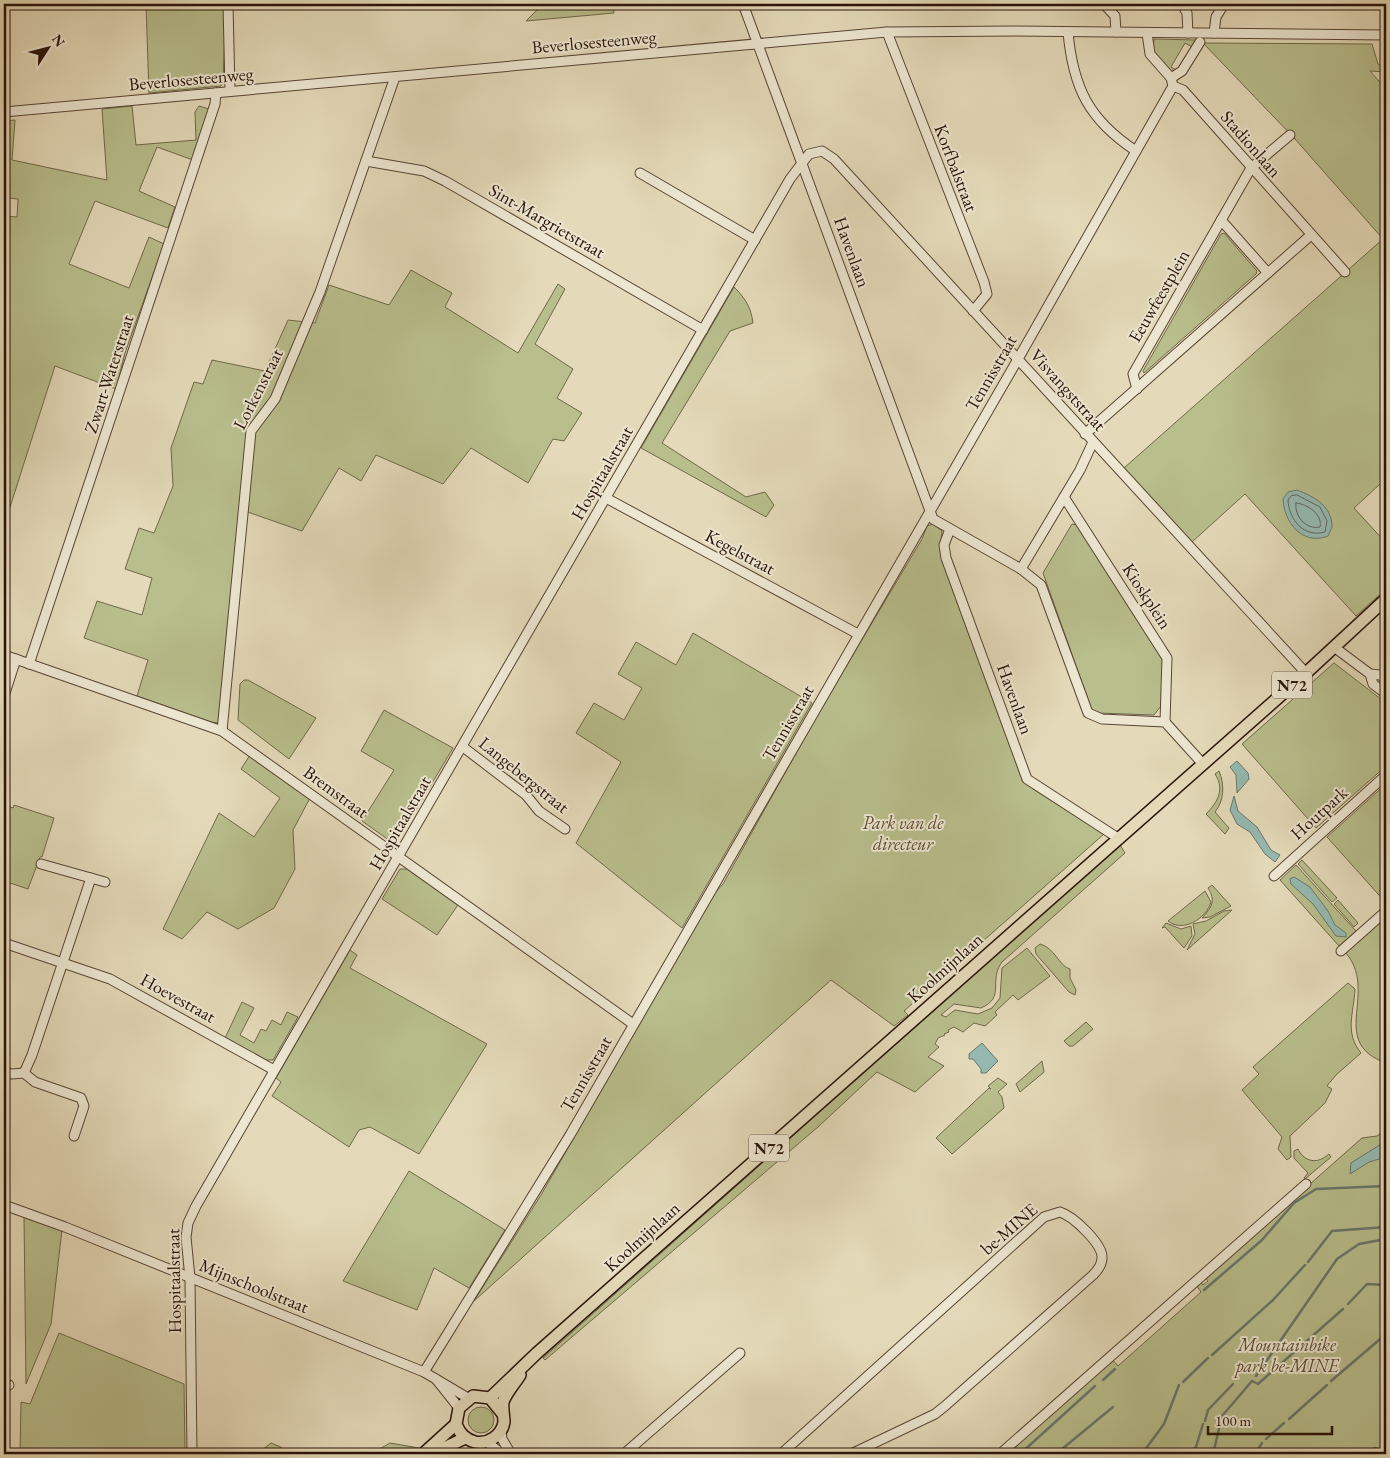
<svg xmlns="http://www.w3.org/2000/svg" width="1390" height="1458" viewBox="0 0 1390 1458" font-family="'EB Garamond',serif">
<rect width="100%" height="100%" fill="#e4dab9"/>
<filter id="stains"><feTurbulence type="fractalNoise" baseFrequency=".004" numOctaves="4"/><feColorMatrix values="0 0 0 0 .2 0 0 0 0 .09 0 0 0 0 .02 0 0 0 .5 -.17"/></filter>
<radialGradient id="worn" r=".72"><stop offset=".6" stop-color="#630" stop-opacity="0"/><stop offset="1" stop-color="#630" stop-opacity=".3"/></radialGradient>
<g fill="#b8be8c" stroke="#70684a">
<polygon points="146,4 226,4 223,81 221,86 149,93"/>
<polygon points="543,4 613,4 614,13 526,21"/>
<polygon points="1154,39 1196,40 1192,47 1185,43 1171,67 1178,71 1173,73 1153,52"/>
<polygon points="1203,43 1372,44 1378,64 1386,68 1386,72 1370,71 1386,89 1386,484 1380,484 1354,508 1386,543 1386,589 1356,616 1245,494 1192,542 1124,468 1383,239 1295,139"/>
<polygon points="132,106 136,145 196,140 195,112 199,106 209,109 208,115 193,160 157,147 139,191 175,207 168,228 95,201 69,264 129,288 149,237 164,244 125,353 116,389 55,366 4,526 4,216 17,217 18,199 9,198 10,185 4,185 4,121 15,120 12,160 107,180 102,109"/>
<polygon points="1224,233 1257,271 1256,274 1144,373 1143,371 1221,234"/>
<polygon points="411,270 452,293 445,307 518,353 558,284 565,289 535,344 573,369 557,398 582,413 564,441 553,439 528,483 471,448 443,484 376,455 361,481 339,468 302,531 239,509 237,559 220,723 211,722 137,696 148,660 84,638 97,601 142,615 152,578 125,569 139,528 154,533 173,486 171,448 194,382 203,384 212,360 265,371 288,320 315,323 329,285 389,305"/>
<path d="M734,287C745,298 751,307 753,323L730,331L662,443L746,497L765,492L774,505L766,517L641,448Z"/>
<polygon points="933,524 942,531 940,551 1024,780 1033,789 1104,834 904,1011 908,1015 894,1026 831,980 474,1301 541,1195 713,895 723,884 823,705 922,539 927,526"/>
<polygon points="1072,524 1077,525 1164,662 1161,706 1154,715 1097,713 1092,711 1043,573"/>
<polygon points="693,633 812,703 682,928 576,843 621,762 576,733 594,703 624,720 642,688 618,674 636,642 676,665"/>
<polygon points="1334,663 1386,703 1386,766 1316,828 1242,744"/>
<polygon points="244,680 248,680 316,718 289,759 238,720 240,684"/>
<polygon points="384,710 453,748 398,840 393,843 362,821 394,770 361,751"/>
<polygon points="250,755 310,798 293,830 295,869 274,908 238,929 207,912 182,939 163,929 219,813 254,837 280,798 241,769"/>
<path d="M1219,771C1225,785 1224,801 1215,812L1229,828L1225,834L1206,814C1218,802 1225,789 1215,774Z"/>
<polygon points="1386,784 1386,903 1327,837"/>
<polygon points="4,805 13,808 14,805 54,818 42,857 40,857 28,889 4,881"/>
<path d="M1120,845L1125,853L1002,962C988,981 1006,997 981,1008L954,1004L941,1015L946,1017L955,1010L978,1014L992,1008L1000,998L1002,968L1027,948L1050,976L1018,1000L1013,995L995,1012L997,1015L985,1026L974,1023L963,1032L954,1027L948,1030L949,1032L944,1034L945,1035L938,1038L935,1044L939,1047L928,1057L944,1066L915,1092L877,1072L818,1127L545,1360L543,1358Z"/>
<polygon points="1302,860 1337,898 1332,902 1298,864"/>
<polygon points="1296,865 1356,931 1339,946 1280,880"/>
<polygon points="400,869 407,869 458,905 437,935 382,899"/>
<path d="M1212,885L1231,906L1210,917L1202,918C1212,907 1216,901 1208,888Z"/>
<path d="M1205,891L1211,902C1206,919 1183,933 1168,921Z"/>
<polygon points="1338,900 1358,923 1354,927 1334,904"/>
<polygon points="1232,910 1187,950 1195,934 1193,924 1206,921 1224,911"/>
<path d="M1386,915V1045L1381,1061C1330,1039 1379,990 1345,952Z"/>
<polygon points="1166,923 1181,929 1191,926 1192,936 1184,948 1165,927 1162,928"/>
<path d="M1040,944C1055,948 1059,966 1070,969V978L1076,990L1075,995L1069,992L1036,954L1035,948Z"/>
<polygon points="350,950 357,955 350,968 487,1044 419,1154 370,1127 359,1130 349,1147 272,1096 281,1082 276,1078"/>
<path d="M1348,983L1355,989C1354,1013 1344,1032 1361,1053L1336,1075L1327,1086L1332,1089L1325,1103L1290,1136L1291,1157L1287,1160L1278,1149L1282,1137L1242,1090L1259,1074L1253,1067Z"/>
<polygon points="242,1002 254,1008 240,1035 254,1043 261,1029 266,1031 272,1020 281,1025 287,1012 298,1017 273,1060 266,1060 225,1038"/>
<polygon points="1086,1022 1093,1029 1073,1046 1069,1046 1064,1041"/>
<polygon points="1042,1061 1044,1072 1020,1092 1016,1084"/>
<polygon points="998,1078 1007,1084 998,1092 1002,1097 1004,1108 952,1154 936,1138 989,1088 991,1089 988,1086"/>
<polygon points="1386,1130 1386,1454 1006,1454 1112,1359 1118,1366 1201,1292 1196,1285 1200,1281 1203,1285 1208,1281 1205,1277 1362,1138 1377,1136"/>
<path d="M1298,1149C1305,1163 1318,1164 1329,1154L1331,1157L1305,1179L1304,1178L1308,1173L1294,1158V1151Z"/>
<polygon points="409,1171 505,1230 469,1288 434,1268 417,1310 343,1281"/>
<polygon points="24,1216 62,1230 51,1324 26,1384"/>
<polygon points="59,1333 184,1384 185,1454 20,1454 21,1402 30,1404"/>
<circle cx="481" cy="1420" r="13"/>
<polygon points="271,1443 281,1447 287,1454 257,1454"/>
<polygon points="390,1443 419,1448 412,1454 371,1454"/>
</g>
<g fill="#95bab2" stroke="#6a776e">
<path d="M1297,490C1315,497 1332,506 1332,527L1328,536C1302,546 1284,522 1283,499L1288,492Z"/>
<polygon points="1237,761 1248,773 1249,779 1237,793 1236,775 1230,767"/>
<polygon points="1234,796 1238,811 1257,827 1271,850 1280,855 1275,862 1265,854 1250,832 1237,824 1230,810"/>
<polygon points="1294,877 1310,887 1328,911 1335,925 1346,933 1346,937 1336,936 1313,904 1291,884 1290,879"/>
<polygon points="982,1043 998,1061 986,1073 981,1073 981,1069 973,1059 969,1059 969,1054"/>
<polygon points="1386,1141 1386,1157 1369,1162 1350,1174 1351,1163"/>
</g>
<g fill="none" stroke-linecap="round" stroke-linejoin="round">
<g stroke="#5f665d" stroke-width="1">
<path d="M1297,495L1320,507L1327,521L1325,532C1304,538 1289,520 1288,500L1291,496Z"/>
<path d="M1296,503C1307,504 1323,514 1320,527C1306,530 1294,516 1296,503Z"/>
</g>
<g stroke="#6a776e" stroke-width="2.5">
<polyline points="1308,1262 1332,1231 1386,1227"/>
<polyline points="1204,1290 1262,1240 1294,1203 1316,1189 1386,1186"/>
<polyline points="1348,1304 1367,1284 1386,1285"/>
<polyline points="1212,1355 1273,1300 1305,1265"/>
<polyline points="1256,1376 1337,1259 1359,1244 1386,1239"/>
<polyline points="1103,1380 1115,1369"/>
<polyline points="1252,1381 1258,1384 1343,1309"/>
<polyline points="1331,1381 1386,1334"/>
<polyline points="1183,1382 1208,1358"/>
<polyline points="1289,1419 1327,1385"/>
<polyline points="1205,1421 1208,1410 1233,1384"/>
<polyline points="1266,1439 1284,1423"/>
<polyline points="1371,1450 1375,1448 1386,1453"/>
<polyline points="1020,1454 1095,1386"/>
<polyline points="1056,1454 1113,1407"/>
<polyline points="1142,1454 1164,1424 1179,1385"/>
<polyline points="1190,1454 1196,1447 1203,1424"/>
<polyline points="1213,1454 1222,1416 1252,1381"/>
<polyline points="1255,1454 1262,1443"/>
<polyline points="1364,1454 1370,1451"/>
</g>
<defs>
<g id="minor">
<polyline points="228,4 230,91"/>
<polyline points="743,4 933,519 1021,569 1041,585 1088,713 1102,719 1165,722 1202,763"/>
<polyline points="1104,4 1115,16 1116,32"/>
<polyline points="1182,4 1187,13 1188,33"/>
<polyline points="887,32 984,282 987,294 973,311"/>
<path d="M1068,32C1073,88 1089,120 1136,151"/>
<polyline points="1147,33 1150,54 1171,78 1173,86"/>
<polyline points="1214,33 1216,17 1224,4"/>
<polyline points="1171,78 1182,71 1200,42"/>
<polyline points="1173,86 1183,90 1345,272"/>
<polyline points="4,112 887,32 1015,31 1386,35"/>
<polyline points="366,161 424,171 445,181 703,330"/>
<polyline points="640,173 755,240"/>
<polyline points="1221,220 1268,273"/>
<polyline points="1137,389 1133,374 1251,168 1290,135"/>
<polyline points="1085,434 1311,235"/>
<polyline points="1386,487 1386,488"/>
<polyline points="1064,497 1167,658 1165,722"/>
<polyline points="606,498 858,634"/>
<polyline points="950,529 944,545 946,558 1027,779 1118,838"/>
<polyline points="1021,569 1080,470 1093,442"/>
<polyline points="1334,647 1370,674 1373,684 1386,694"/>
<polyline points="4,655 222,731 633,1024"/>
<polyline points="29,664 215,104 216,93"/>
<polyline points="1370,674 1380,675 1386,679"/>
<polyline points="4,696 16,659"/>
<polyline points="222,731 251,431 275,399 320,292 395,77"/>
<polyline points="463,747 526,795 539,811 565,829"/>
<polyline points="41,864 105,882"/>
<polyline points="1274,876 1386,775"/>
<polyline points="4,943 110,979 274,1070"/>
<polyline points="1341,951 1386,911"/>
<polyline points="4,1072 12,1074 24,1073"/>
<polyline points="24,1073 32,1055 91,878"/>
<polyline points="24,1073 35,1082 81,1098 84,1106 74,1136"/>
<polyline points="4,1205 65,1227 424,1372 468,1398"/>
<polyline points="424,1372 570,1135 1018,359 1173,86"/>
<polyline points="436,1379 459,1408"/>
<polyline points="4,1384 9,1385"/>
<polyline points="501,1431 502,1439 511,1454"/>
<polyline points="487,1442 502,1454"/>
<polyline points="192,1454 190,1278 186,1237 188,1223 196,1206 790,179 809,154 822,151 834,159 1306,673"/>
<polyline points="624,1454 740,1353"/>
<path d="M781,1454L1044,1217L1060,1212C1073,1216 1103,1244 1102,1258C1102,1265 1098,1270 1093,1275L945,1406L935,1414L851,1454"/>
<polyline points="1000,1454 1306,1184"/>
</g>
<g id="major">
<polyline points="490,1398 537,1353 1306,673 1386,599"/>
<path d="M503,1414L490,1398L473,1396L459,1408L456,1424C460,1434 465,1439 475,1442C488,1445 502,1435 504,1422C504,1416 502,1408 503,1402C506,1393 515,1383 520,1375"/>
<polyline points="423,1454 456,1424"/>
<polyline points="432,1454 465,1438"/>
</g>
</defs>
<use href="#minor" stroke="#584434" stroke-width="11"/>
<use href="#major" stroke="#291208" stroke-width="14"/>
<use href="#minor" stroke="#ede7d2" stroke-width="9"/>
<use href="#major" stroke="#e4dab9" stroke-width="11"/>
</g>
<g text-anchor="middle" stroke-width="4" stroke-linejoin="round" paint-order="stroke">
<g fill="#ede7d2" stroke="#645245" stroke-width="1">
<rect x="1272" y="671.5" width="40" height="27" rx="4"/>
<rect x="749" y="1134.5" width="40" height="27" rx="4"/>
</g>
<g font-size="16" font-weight="bold" fill="#291208">
<text x="1292" y="691">N72</text>
<text x="769" y="1154">N72</text>
</g>
<g font-size="18" fill="#291208" stroke="#ede7d2">
<text transform="translate(594 42) rotate(-5)" y="6">Beverlosesteenweg</text>
<text transform="translate(191 79) rotate(-5)" y="6">Beverlosesteenweg</text>
<text transform="translate(1251 144) rotate(49)" y="6">Stadionlaan</text>
<text transform="translate(956 168) rotate(69)" y="6">Korfbalstraat</text>
<text transform="translate(547 221) rotate(30)" y="6">Sint-Margrietstraat</text>
<text transform="translate(852 252) rotate(70)" y="6">Havenlaan</text>
<text transform="translate(1159 296) rotate(-60)" y="6">Eeuwfeestplein</text>
<text transform="translate(991 373) rotate(-60)" y="6">Tennisstraat</text>
<text transform="translate(109 374) rotate(-72)" y="6">Zwart-Waterstraat</text>
<text transform="translate(258 389) rotate(-63)" y="6">Lorkenstraat</text>
<text transform="translate(1068 390) rotate(48)" y="6">Visvangststraat</text>
<text transform="translate(602 473) rotate(-60)" y="6">Hospitaalstraat</text>
<text transform="translate(740 552) rotate(28)" y="6">Kegelstraat</text>
<text transform="translate(1147 596) rotate(57)" y="6">Kioskplein</text>
<text transform="translate(1015 699) rotate(70)" y="6">Havenlaan</text>
<text transform="translate(788 723) rotate(-60)" y="6">Tennisstraat</text>
<text transform="translate(524 775) rotate(39)" y="6">Langebergstraat</text>
<text transform="translate(336 792) rotate(36)" y="6">Bremstraat</text>
<text transform="translate(1319 813) rotate(-42)" y="6">Houtpark</text>
<text transform="translate(400 823) rotate(-60)" y="6">Hospitaalstraat</text>
<text transform="translate(945 968) rotate(-42)" y="6">Koolmijnlaan</text>
<text transform="translate(178 998) rotate(29)" y="6">Hoevestraat</text>
<text transform="translate(586 1074) rotate(-60)" y="6">Tennisstraat</text>
<text transform="translate(1009 1229) rotate(-41)" y="6">be-MINE</text>
<text transform="translate(642 1237) rotate(-42)" y="6">Koolmijnlaan</text>
<text transform="translate(174 1281) rotate(-91)" y="6">Hospitaalstraat</text>
<text transform="translate(254 1286) rotate(22)" y="6">Mijnschoolstraat</text>
</g>
<g font-size="18" font-style="italic" fill="#5b4e36" stroke="#ede7d2">
<text x="903" y="829">Park van de<tspan x="903" dy="21">directeur</tspan></text>
<text x="1287" y="1351">Mountainbike<tspan x="1287" dy="21">park be-MINE</tspan></text>
</g>
</g>
<rect width="1390" height="1458" fill="none" stroke="#e4dab9" stroke-width="20"/>
<rect x="5" y="5" width="1380" height="1448" fill="none" stroke="#291208" stroke-width="2.5"/>
<rect x="10" y="10" width="1370" height="1438" fill="none" stroke="#291208"/>
<g transform="translate(48 48) rotate(54)" stroke="#ede7d2" stroke-width="4" paint-order="stroke">
<path d="M0-4L9 19L0 12L-9 19Z" fill="#291208"/>
<text y="-8" font-size="14" font-weight="bold" text-anchor="middle" fill="#291208">N</text>
</g>
<path d="M1208 1426v8h124v-8" fill="none" stroke="#291208" stroke-width="2.5"/>
<text x="1215" y="1426" font-size="15" fill="#291208" stroke="#ede7d2" stroke-width="4" paint-order="stroke">100 m</text>
<rect width="100%" height="100%" filter="url(#stains)"/>
<rect width="100%" height="100%" fill="url(#worn)"/>
</svg>
